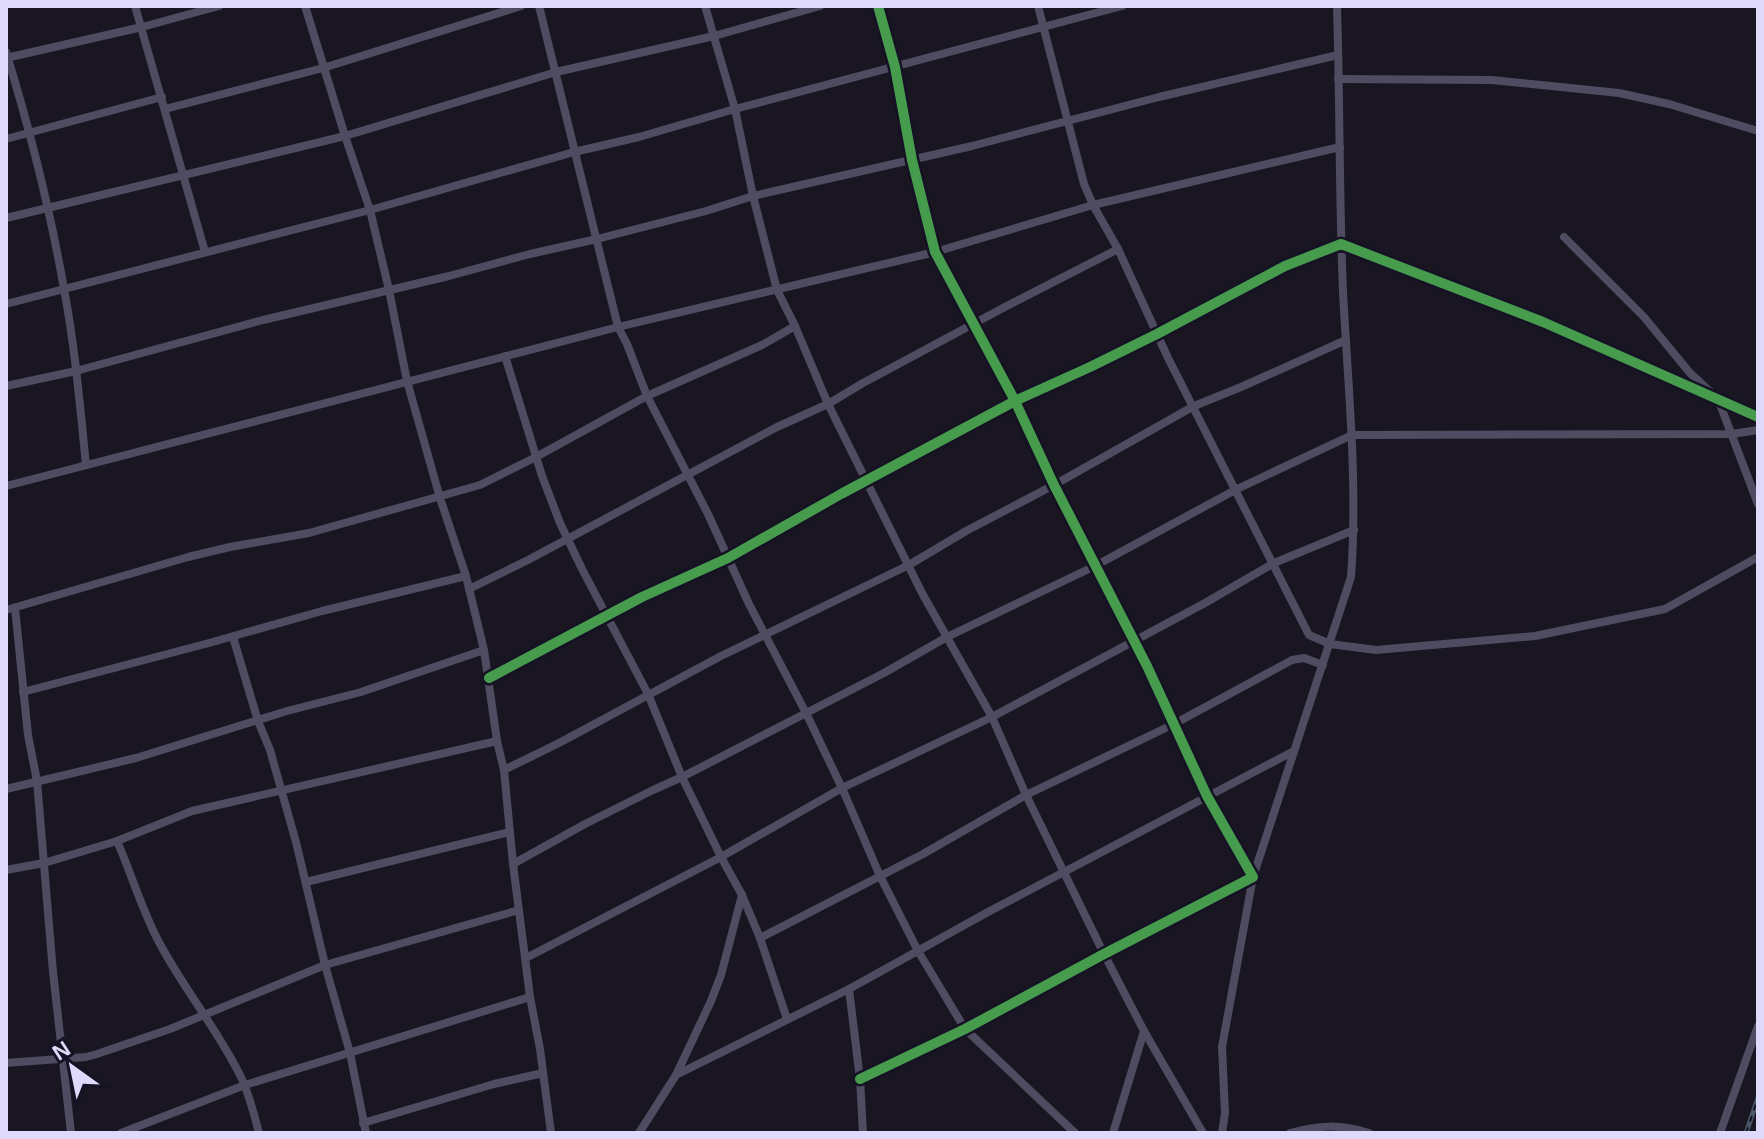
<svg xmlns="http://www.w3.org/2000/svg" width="1764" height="1139" viewBox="0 0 1764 1139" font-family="Arial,sans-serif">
<rect width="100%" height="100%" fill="#191621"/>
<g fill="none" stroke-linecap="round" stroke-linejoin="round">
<g stroke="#4f4c61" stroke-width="8">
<polyline points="135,6 205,252"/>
<polyline points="305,6 345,136 370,210 389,290 407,381 440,498 466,576 484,650 497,741 504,770 513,864 530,997 540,1049 551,1133"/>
<polyline points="539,6 618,327 627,344 647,396 708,514 749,604 806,713 842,788 880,876 918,951 965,1029 1075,1133"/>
<polyline points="705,6 735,109 753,196 777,290 795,326 828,404 922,593 992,717 1026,795 1104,954 1144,1031 1203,1133"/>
<polyline points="1038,6 1084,184 1093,205 1118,249 1168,358 1309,635 1330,644 1376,650 1535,636 1665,609 1758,557"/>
<path d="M6,52C30,130 50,209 64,289C75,347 80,406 86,465"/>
<polyline points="6,58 142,27 219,6"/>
<polyline points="1338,79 1492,80 1619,93 1669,104 1758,131"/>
<polyline points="165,109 323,68 521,6"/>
<polyline points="6,139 162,97"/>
<polyline points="6,218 345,136 556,72 714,36 820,6"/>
<polyline points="1564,237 1644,317 1690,373 1718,399 1758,504"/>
<polyline points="6,304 370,210 574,152 639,137 735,109 1122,6"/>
<polyline points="505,356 542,476 560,523 582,569 648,694 682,777 721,857 742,895 760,938 787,1019"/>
<polyline points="6,386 76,371 263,320 449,276 530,254 597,239 706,211 753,196 972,146 1159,97 1338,55"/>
<polyline points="6,486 618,327 935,252 1093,205 1340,147"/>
<polyline points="469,589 528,560 777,427 828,404 863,383 1003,308 1118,249"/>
<polyline points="15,608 28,735 37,781 53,972 71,1133"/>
<polyline points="6,610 188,557 230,547 309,533 480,485 536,457 647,396 762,345 795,326"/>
<polyline points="233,637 258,721 270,750 296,842 325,965 350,1053 366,1133"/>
<polyline points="489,678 642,597 728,558 841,494 1015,401 1090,367 1157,334 1285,266 1341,244 1543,322 1758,417"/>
<polyline points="23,692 209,643 322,611 466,576"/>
<polyline points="504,770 559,743 721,656 909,565 966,531 1054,485 1194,406 1241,387 1346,340"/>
<polyline points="6,789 136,758 287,711 361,692 484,650"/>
<path d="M117,841C132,875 142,911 160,944C184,989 217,1029 240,1075C249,1093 254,1114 259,1133"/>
<polyline points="513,864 585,824 653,790 682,777 884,673 947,637 1095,566 1237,489 1352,435 1732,434 1758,430"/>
<polyline points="6,870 44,863 117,841 192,811 497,741"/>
<polyline points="306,882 510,832"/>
<polyline points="760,938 923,854 1026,795 1174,724 1292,660 1304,658 1323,665"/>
<polyline points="526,958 721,857 842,788 992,717 1205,603 1274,563 1354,530"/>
<polyline points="849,989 860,1079 863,1133"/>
<polyline points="6,1063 86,1057 97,1054 170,1029 325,965 519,910"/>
<polyline points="676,1075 849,989 988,912 1294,751"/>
<polyline points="860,1079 965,1029 1104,954 1253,877 1207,796 1147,666 1054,485 1015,401 935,252 912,160 895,67 878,6"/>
<polyline points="363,1123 494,1084 543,1073"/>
<polyline points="121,1133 245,1085 530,997"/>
<polyline points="639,1133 676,1075 711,1001 721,975 742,895"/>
<polyline points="1113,1133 1144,1031"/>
<path d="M1222,1133L1225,1113L1222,1047L1253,877L1351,577C1358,482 1348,387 1343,292C1339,197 1340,101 1337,6"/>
<path d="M1290,1133C1319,1125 1340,1124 1369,1133"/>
<polyline points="1720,1133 1758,1026"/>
</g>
<defs>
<polyline id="rail" points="1746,1133 1758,1098"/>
</defs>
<use href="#rail" stroke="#495868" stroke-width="5"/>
<use href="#rail" stroke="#161225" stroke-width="2" stroke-dasharray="6" stroke-linecap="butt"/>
<defs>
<g id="cycleway">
<polyline points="489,678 642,597 728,558 841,494 1015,401 1090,367 1157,334 1285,266 1341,244 1543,322 1758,417"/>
<polyline points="860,1079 965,1029 1104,954 1253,877 1207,796 1147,666 1054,485 1015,401 935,252 912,160 895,67 878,6"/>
</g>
</defs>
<use href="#cycleway" stroke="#161225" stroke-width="15"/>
<use href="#cycleway" stroke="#469c4c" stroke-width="10"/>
</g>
<rect width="1764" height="1139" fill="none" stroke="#dfdafb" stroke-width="16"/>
<g transform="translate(72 1067) rotate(327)" stroke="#161225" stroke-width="6" paint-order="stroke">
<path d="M0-6L14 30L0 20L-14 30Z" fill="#dfdafb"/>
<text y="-12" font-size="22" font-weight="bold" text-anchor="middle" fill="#dfdafb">N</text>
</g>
</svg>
